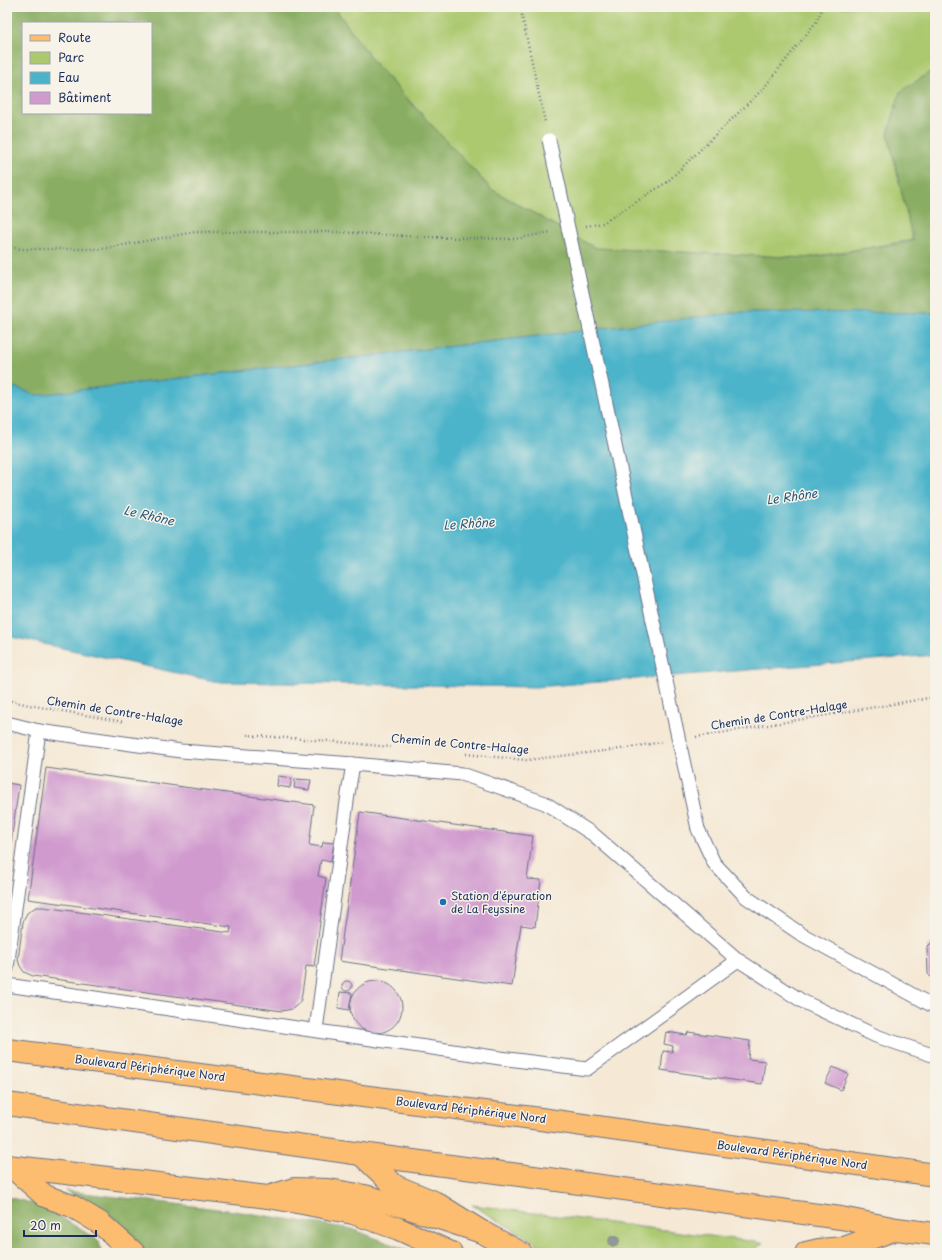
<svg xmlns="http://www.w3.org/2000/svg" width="942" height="1260" viewBox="0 0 942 1260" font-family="'Playpen Sans',sans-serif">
<rect width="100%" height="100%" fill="#f7f3e8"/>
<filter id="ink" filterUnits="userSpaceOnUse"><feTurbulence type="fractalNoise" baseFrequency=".025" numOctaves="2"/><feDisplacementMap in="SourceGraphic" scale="8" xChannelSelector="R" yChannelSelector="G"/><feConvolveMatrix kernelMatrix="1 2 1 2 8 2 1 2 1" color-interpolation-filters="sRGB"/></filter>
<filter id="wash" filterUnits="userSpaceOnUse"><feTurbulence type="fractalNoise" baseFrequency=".012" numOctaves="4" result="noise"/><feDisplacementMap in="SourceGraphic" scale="16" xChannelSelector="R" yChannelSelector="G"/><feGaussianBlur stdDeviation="0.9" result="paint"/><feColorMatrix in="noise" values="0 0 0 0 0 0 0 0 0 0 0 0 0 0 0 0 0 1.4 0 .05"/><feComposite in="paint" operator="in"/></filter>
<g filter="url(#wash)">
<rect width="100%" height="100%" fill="#f5e8d4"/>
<g fill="#acc970" stroke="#647c67">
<polygon points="334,7 935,7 935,69 900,92 888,134 913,240 806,258 595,248 491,189 376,65"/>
<polygon points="472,1205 764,1243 748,1253 553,1253"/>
</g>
<g fill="#89ad62" stroke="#526e60" fill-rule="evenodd">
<path d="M7,7H334L376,65L491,189L595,248L806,258L913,241L888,134L900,92L935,69V313L742,312L37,395L7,385ZM23,23H151V113H23Z"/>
<polygon points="66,1191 234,1211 352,1229 414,1253 149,1253 105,1214"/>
<polygon points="7,1197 43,1206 99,1241 101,1253 7,1253"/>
</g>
<polygon fill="#4bb4ca" stroke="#337294" points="742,312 935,313 935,655 536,687 218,682 7,636 7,385 37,395"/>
<g id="blocks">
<g fill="#d09acf">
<polygon points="46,768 314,805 309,845 322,847 323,842 334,843 331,862 321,860 318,876 326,878 314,967 306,966 301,1000 296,1006 292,1009 282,1011 33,976 24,972 20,966 18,960 23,922 27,913 36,907 43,907 230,933 231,927 28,899"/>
<polygon points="278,776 292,778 290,788 277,786"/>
<polygon points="295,779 311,780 309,790 294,788"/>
<polygon points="7,783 19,785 8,864 7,864"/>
<polygon points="360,812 533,836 527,879 541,880 535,927 521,925 512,986 339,961"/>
<polygon points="935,943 935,976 931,977 928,974 927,947 930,944"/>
<circle cx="347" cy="986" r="5"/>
<circle cx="376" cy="1007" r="26"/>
<polygon points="340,992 352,993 349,1010 338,1008"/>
<polygon points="666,1032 687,1035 688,1032 750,1041 748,1059 765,1061 762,1084 661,1070 663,1051 672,1052 673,1046 664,1044"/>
<polygon points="833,1067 848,1074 841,1090 825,1083"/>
</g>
</g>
</g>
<g filter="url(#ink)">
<use href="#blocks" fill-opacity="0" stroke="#677087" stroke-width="1"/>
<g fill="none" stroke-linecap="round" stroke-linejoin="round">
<defs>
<g id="service">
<polyline points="7,723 39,731 181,751 353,764 462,774 545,803 594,835 738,960 802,1001 876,1036 935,1056"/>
<polyline points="698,829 714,863 746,897 801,934 935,1007"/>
<polyline points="7,968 39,731"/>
<polyline points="7,985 500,1058 587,1069 738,960"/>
<polyline points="316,1030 348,794 353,764"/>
</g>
<polyline id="primary" points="268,1197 302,1203 353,1213 399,1229 451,1253"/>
<g id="trunk">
<polyline points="7,1050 548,1120 935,1175"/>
<polyline points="7,1104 361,1154 841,1218 897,1229 935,1234"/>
<polyline points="361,1154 395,1186 434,1202 482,1232 521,1253"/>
<polyline points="7,1166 268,1197 294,1189 329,1190 365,1196 409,1208 482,1232"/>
<polyline points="12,1167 45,1196 72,1206 100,1223 134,1253"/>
<polyline points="806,1253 819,1250 844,1248 896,1229"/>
</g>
</defs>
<use href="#service" stroke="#677087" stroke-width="15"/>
<use href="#primary" stroke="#677087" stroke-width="24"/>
<use href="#trunk" stroke="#677087" stroke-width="24"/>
<g stroke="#677087" stroke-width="2.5" stroke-dasharray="1 3" stroke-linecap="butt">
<polyline points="520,7 545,122"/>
<polyline points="586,226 603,223 667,182 763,89 816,22 823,7"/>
<polyline points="7,246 21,249 101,249 195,232 337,232 423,237 515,239 551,232"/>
<polyline points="7,700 29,705 124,722"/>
<polyline points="247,735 329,741 391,747"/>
<polyline points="696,737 935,697"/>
<polyline points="466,754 526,760 621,749 661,742"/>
</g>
<use href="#service" stroke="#fff" stroke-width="13"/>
<use href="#primary" stroke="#fcbd6f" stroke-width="22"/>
<use href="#trunk" stroke="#fcbd6f" stroke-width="22"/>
<defs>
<polyline id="service-bridge" points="549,140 698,829"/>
</defs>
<use href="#service-bridge" stroke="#677087" stroke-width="15" stroke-linecap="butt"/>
<use href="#service-bridge" stroke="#fff" stroke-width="13"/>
</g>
<circle fill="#919895" cx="614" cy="1241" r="6"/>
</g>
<circle fill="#1f6fb2" stroke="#f7f3e8" stroke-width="1.5" cx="443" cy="902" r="4"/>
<g text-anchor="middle" stroke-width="3" stroke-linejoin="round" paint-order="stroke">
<g font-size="11" fill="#1b2f5e" stroke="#f7f3e8">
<text transform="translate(115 711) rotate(9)" y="4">Chemin de Contre-Halage</text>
<text transform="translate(779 715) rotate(-9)" y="4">Chemin de Contre-Halage</text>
<text transform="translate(460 744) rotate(5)" y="4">Chemin de Contre-Halage</text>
<text transform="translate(150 1068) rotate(7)" y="4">Boulevard Périphérique Nord</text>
<text transform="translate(471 1110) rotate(7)" y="4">Boulevard Périphérique Nord</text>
<text transform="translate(792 1155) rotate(8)" y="4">Boulevard Périphérique Nord</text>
</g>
<g font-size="11" fill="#1b2f5e" stroke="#f7f3e8" text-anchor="start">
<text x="451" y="900">Station d'épuration<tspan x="451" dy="13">de La Feyssine</tspan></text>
</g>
<g font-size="12" font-style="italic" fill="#29577e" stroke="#f7f3e8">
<text transform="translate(792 497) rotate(-8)" y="4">Le Rhône</text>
<text transform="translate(149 516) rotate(13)" y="4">Le Rhône</text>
<text transform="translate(469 524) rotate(-4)" y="4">Le Rhône</text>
</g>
</g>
<rect width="942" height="1260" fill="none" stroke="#f7f3e8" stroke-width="24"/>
<rect x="22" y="22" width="130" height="92" fill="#f7f3e8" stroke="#9fa5b1"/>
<rect x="30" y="35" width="20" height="6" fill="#fcbd6f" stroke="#9fa5b1"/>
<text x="58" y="42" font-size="12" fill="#1b2f5e">Route</text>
<rect x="30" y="52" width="20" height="12" fill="#acc970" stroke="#9fa5b1"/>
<text x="58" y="62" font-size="12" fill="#1b2f5e">Parc</text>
<rect x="30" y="72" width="20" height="12" fill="#4bb4ca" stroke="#9fa5b1"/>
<text x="58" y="82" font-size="12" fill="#1b2f5e">Eau</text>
<rect x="30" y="92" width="20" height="12" fill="#d09acf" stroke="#9fa5b1"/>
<text x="58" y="102" font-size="12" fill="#1b2f5e">Bâtiment</text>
<path d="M24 1230v6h72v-6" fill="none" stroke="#1b2f5e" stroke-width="2"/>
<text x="30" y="1230" font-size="12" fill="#1b2f5e" stroke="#f7f3e8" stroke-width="3" paint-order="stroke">20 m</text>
</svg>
